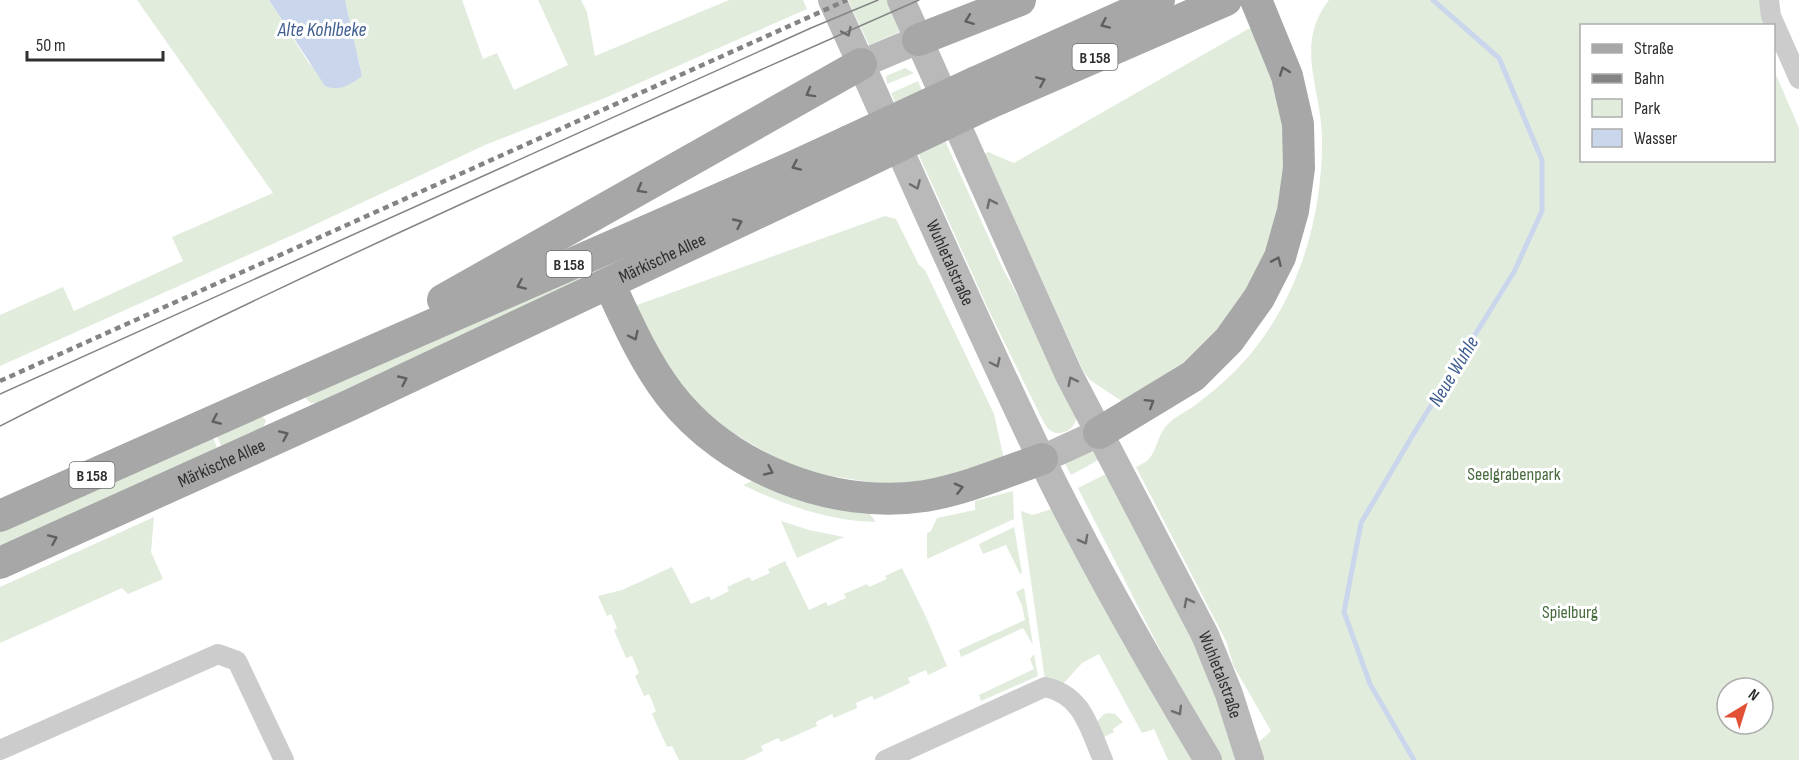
<svg xmlns="http://www.w3.org/2000/svg" width="1799" height="760" viewBox="0 0 1799 760" font-family="'Sofia Sans Condensed',sans-serif">
<rect width="100%" height="100%" fill="#fff"/>
<g fill="#e1ecdd" fill-rule="evenodd">
<polygon points="137,0 269,0 310,65 362,76 345,0 462,0 483,59 497,53 514,90 568,65 538,0 581,0 587,12 595,56 729,0 803,0 807,9 605,98 485,145 295,234 0,366 0,315 63,287 74,311 183,261 172,237 273,193"/>
<polygon points="848,0 889,0 901,27 899,32 869,45"/>
<path d="M1329,0H1761L1766,25L1582,26V160H1774V70L1799,128V760H1259L1258,743L1271,731L1233,665L1227,643L1136,467C1139,465 1145,463 1148,460C1157,451 1158,433 1168,424C1175,417 1185,412 1194,406C1207,396 1221,385 1232,374C1295,312 1323,223 1322,137C1321,87 1294,45 1329,0ZM1727,688H1763V724H1727Z"/>
<polygon points="1253,28 1281,95 1287,173 1269,255 1207,349 1126,404 1090,380 1083,371 985,154 988,152 1014,163 1248,29"/>
<polygon points="905,68 914,73 887,84 886,76"/>
<path d="M918,81L1003,269L1043,342L1077,414C1076,427 1068,434 1055,433L1048,429L1043,421L989,311L891,93Z"/>
<polygon points="885,216 896,219 919,265 925,270 994,414 1004,459 945,479 888,485 813,473 778,459 731,432 711,416 677,383 643,323 637,305"/>
<polygon points="625,253 627,259 316,403 311,403 306,399 307,394"/>
<polygon points="262,415 266,421 263,427 221,446 216,433"/>
<polygon points="212,435 217,448 0,546 0,530"/>
<polygon points="1093,446 1100,459 1071,475 1064,462"/>
<polygon points="1108,473 1178,607 1211,681 1238,760 1219,760 1154,638 1078,488"/>
<path d="M755,480L869,513L876,522C829,521 784,505 743,485Z"/>
<polygon points="1013,491 1014,519 927,559 927,533 931,531 937,518 975,510 975,501"/>
<polygon points="1054,508 1196,760 1168,760 1154,729 1142,733 1099,654 1082,663 1063,684 1045,680 1021,511 1033,515"/>
<polygon points="154,517 151,552 163,579 128,594 122,588 0,643 0,587"/>
<polygon points="781,521 809,530 844,537 797,558"/>
<polygon points="1014,527 1022,573 1020,574 1006,545 983,554 979,544"/>
<polygon points="785,561 809,610 826,602 828,606 846,598 844,594 867,584 869,587 887,579 885,576 902,568 926,617 947,666 928,675 926,670 908,678 910,683 874,700 872,696 856,703 857,708 834,718 832,714 816,722 817,726 781,742 778,738 761,746 763,751 744,760 679,760 672,746 667,747 652,714 656,711 649,694 644,696 635,676 639,673 632,656 626,658 614,630 617,628 611,614 607,616 598,596 622,590 672,567 691,604 709,596 711,600 729,591 727,587 749,577 752,581 770,573 768,569"/>
<polygon points="1024,588 1033,645 1023,628 961,657 959,650 1025,620 1022,606 1016,592"/>
<polygon points="1034,654 1038,676 981,701 979,695 1034,669 1030,659"/>
<polygon points="1109,713 1115,714 1123,722 1113,729 1114,732 1100,739 1096,723 1104,714"/>
</g>
<path fill="#cad6eb" d="M269,0H345L362,76C350,85 339,92 325,86Z"/>
<g fill="none" stroke-linecap="round" stroke-linejoin="round">
<polyline stroke="#cad6eb" stroke-width="5" points="1414,760 1370,684 1344,612 1361,523 1414,433 1514,272 1542,211 1542,160 1499,58 1433,0"/>
<g stroke="#ccc" stroke-width="20">
<polyline points="1769,0 1771,16 1799,79"/>
<polyline points="0,750 218,654 237,661 284,760"/>
<path d="M885,760L1045,687C1083,695 1089,728 1103,760"/>
</g>
<g stroke="#b9b9b9" stroke-width="28">
<path id="s1" d="M832,0C902,153 968,307 1041,458C1091,561 1149,662 1208,760"/>
<path id="s2" d="M901,0L1069,375L1205,635L1229,694L1250,760"/>
<polyline points="861,64 918,40"/>
<polyline points="1042,459 1099,433"/>
</g>
<g stroke="#a7a7a7" stroke-width="32">
<polyline points="918,40 1020,0"/>
<polyline points="976,82 1159,0"/>
<polyline points="987,104 1226,0"/>
<path d="M609,283C627,322 644,361 670,395C727,468 832,510 925,496C965,489 1003,473 1042,459"/>
<polyline points="443,300 861,64"/>
<polyline points="1099,433 1193,376 1229,340 1259,298 1280,257 1293,211 1299,168 1298,124 1287,76 1256,0"/>
<polyline points="0,516 288,388 795,166 849,141"/>
<path id="s3" d="M0,563L350,405L859,165"/>
</g>
<g stroke="#848484" stroke-width="1.5">
<polyline points="0,394 811,28 878,0"/>
<path d="M0,426C301,272 610,136 919,0"/>
</g>
<polyline stroke="#848484" stroke-width="4.5" stroke-dasharray="6 4.5" stroke-linecap="butt" points="0,381 847,0"/>
<g stroke="#a7a7a7" stroke-width="32">
<polyline points="849,141 976,82"/>
<polyline points="859,165 987,104"/>
</g>
</g>
<defs><path id="oneway-chevron" d="M-2-3.5L2.5 0L-2 3.5" fill="none" stroke-width="1.6" stroke-linecap="round" stroke-linejoin="round" transform="scale(1.5)"/></defs>
<g stroke="#5f5f5f">
<use href="#oneway-chevron" transform="translate(969 20) rotate(159)"/>
<use href="#oneway-chevron" transform="translate(1105 24) rotate(156)"/>
<use href="#oneway-chevron" transform="translate(1284 71) rotate(-110)"/>
<use href="#oneway-chevron" transform="translate(1041 81) rotate(-23)"/>
<use href="#oneway-chevron" transform="translate(810 93) rotate(151)"/>
<use href="#oneway-chevron" transform="translate(796 166) rotate(156)"/>
<use href="#oneway-chevron" transform="translate(641 189) rotate(151)"/>
<use href="#oneway-chevron" transform="translate(738 223) rotate(-25)"/>
<use href="#oneway-chevron" transform="translate(1277 261) rotate(-66)"/>
<use href="#oneway-chevron" transform="translate(521 285) rotate(156)"/>
<use href="#oneway-chevron" transform="translate(634 336) rotate(64)"/>
<use href="#oneway-chevron" transform="translate(403 380) rotate(-25)"/>
<use href="#oneway-chevron" transform="translate(1150 403) rotate(-32)"/>
<use href="#oneway-chevron" transform="translate(216 420) rotate(156)"/>
<use href="#oneway-chevron" transform="translate(284 435) rotate(-24)"/>
<use href="#oneway-chevron" transform="translate(769 471) rotate(25)"/>
<use href="#oneway-chevron" transform="translate(959 488) rotate(-14)"/>
<use href="#oneway-chevron" transform="translate(53 539) rotate(-24)"/>
</g>
<g stroke="#6d6d6d">
<use href="#oneway-chevron" transform="translate(847 32) rotate(65)"/>
<use href="#oneway-chevron" transform="translate(916 185) rotate(67)"/>
<use href="#oneway-chevron" transform="translate(991 203) rotate(-115)"/>
<use href="#oneway-chevron" transform="translate(996 363) rotate(65)"/>
<use href="#oneway-chevron" transform="translate(1072 381) rotate(-117)"/>
<use href="#oneway-chevron" transform="translate(1084 540) rotate(62)"/>
<use href="#oneway-chevron" transform="translate(1188 602) rotate(-118)"/>
<use href="#oneway-chevron" transform="translate(1178 711) rotate(59)"/>
</g>
<g text-anchor="middle" stroke-width="6" stroke-linejoin="round" paint-order="stroke">
<g fill="#fff" stroke="#6d6d6d" stroke-width="1.5">
<rect x="1072.5" y="44" width="45" height="26" rx="4.5"/>
<rect x="546.5" y="251" width="45" height="26" rx="4.5"/>
<rect x="69.5" y="462" width="45" height="26" rx="4.5"/>
</g>
<g font-size="16" font-weight="bold" fill="#2f2f2f">
<text x="1095" y="63">B 158</text>
<text x="569" y="270">B 158</text>
<text x="92" y="481">B 158</text>
</g>
<g font-size="18" fill="#2f2f2f" stroke="#fff">
<text dy="6" stroke="none"><textPath href="#s3" startOffset="729">Märkische Allee</textPath></text>
<text dy="6" stroke="none"><textPath href="#s1" startOffset="288">Wuhletalstraße</textPath></text>
<text dy="6" stroke="none"><textPath href="#s3" startOffset="243">Märkische Allee</textPath></text>
<text dy="6" stroke="none"><textPath href="#s2" startOffset="747">Wuhletalstraße</textPath></text>
</g>
<g font-size="18" fill="#476a3d" stroke="#fff">
<text x="1514" y="480">Seelgrabenpark</text>
<text x="1570" y="618">Spielburg</text>
</g>
<g font-size="20" font-style="italic" fill="#3e5d8f" stroke="#fff">
<text x="322" y="36">Alte Kohlbeke</text>
<text transform="translate(1453 371) rotate(-59)" y="7">Neue Wuhle</text>
</g>
</g>
<rect x="1580" y="24" width="195" height="138" fill="#ffffff" stroke="#acacac" stroke-width="1.5"/>
<rect x="1592" y="44" width="30" height="9" fill="#a7a7a7" stroke="#acacac" stroke-width="1.5"/>
<text x="1634" y="54" font-size="18" fill="#2f2f2f">Straße</text>
<rect x="1592" y="74" width="30" height="9" fill="#848484" stroke="#acacac" stroke-width="1.5"/>
<text x="1634" y="84" font-size="18" fill="#2f2f2f">Bahn</text>
<rect x="1592" y="99" width="30" height="18" fill="#e1ecdd" stroke="#acacac" stroke-width="1.5"/>
<text x="1634" y="114" font-size="18" fill="#2f2f2f">Park</text>
<rect x="1592" y="129" width="30" height="18" fill="#cad6eb" stroke="#acacac" stroke-width="1.5"/>
<text x="1634" y="144" font-size="18" fill="#2f2f2f">Wasser</text>
<g transform="translate(1745 706) rotate(38)"><circle r="28" fill="#ffffff" stroke="#acacac" stroke-width="1.5"/>
<path d="M0-4.5L10 22L0 15L-10 22Z" fill="#e15136"/>
<text y="-9" font-size="16" font-weight="bold" text-anchor="middle" fill="#2f2f2f">N</text>
</g>
<path d="M27 51v9h136v-9" fill="none" stroke="#2f2f2f" stroke-width="3"/>
<text x="36" y="51" font-size="18" fill="#2f2f2f" stroke="#ffffff" stroke-width="4.5" paint-order="stroke">50 m</text>
</svg>
